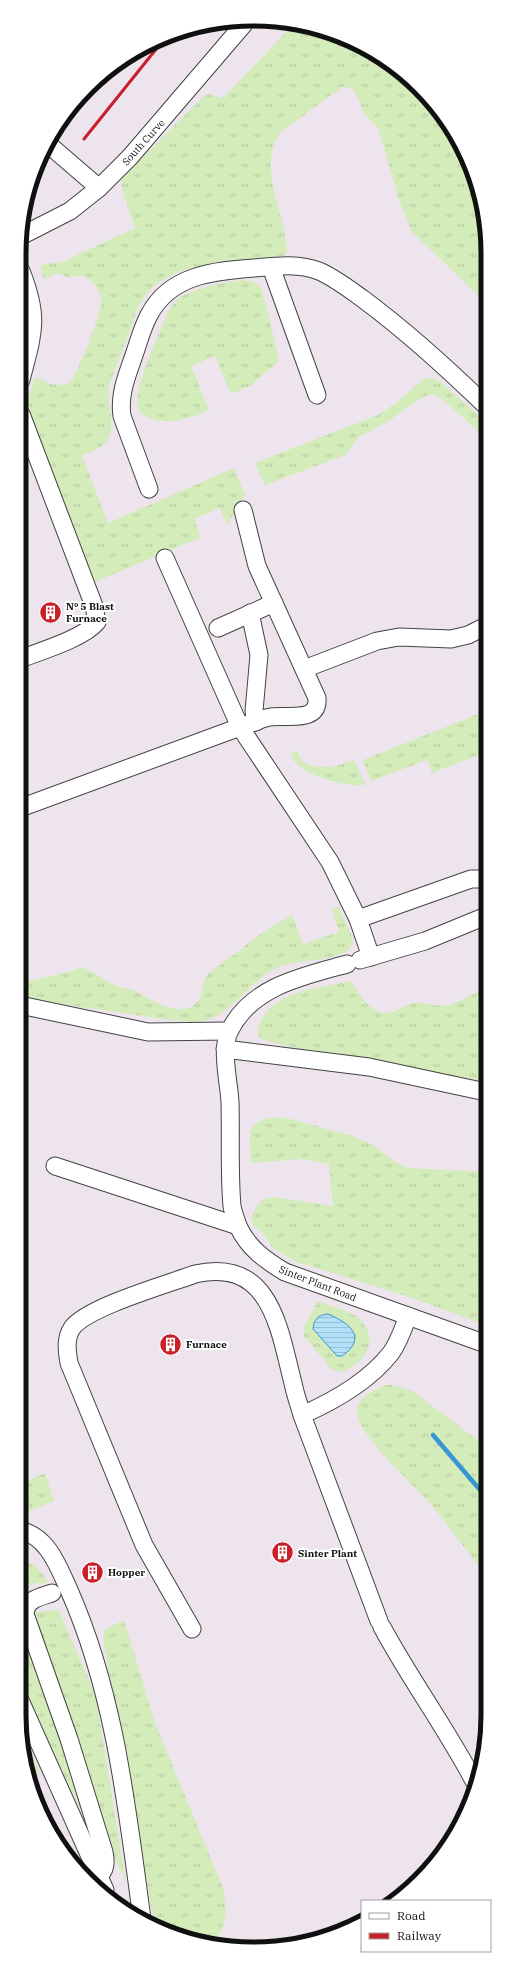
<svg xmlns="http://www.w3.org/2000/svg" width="507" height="1968" viewBox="0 0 507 1968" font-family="'IBM Plex Serif',serif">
<defs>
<pattern id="grass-tufts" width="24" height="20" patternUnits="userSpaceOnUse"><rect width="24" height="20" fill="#d4ecb9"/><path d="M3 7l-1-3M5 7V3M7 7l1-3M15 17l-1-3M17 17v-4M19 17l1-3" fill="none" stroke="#b5c99e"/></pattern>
<pattern id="water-rules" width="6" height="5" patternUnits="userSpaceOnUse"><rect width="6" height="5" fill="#b4e0f9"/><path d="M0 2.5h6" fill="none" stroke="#9abfd4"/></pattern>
</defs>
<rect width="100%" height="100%" fill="#fffcf2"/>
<polygon fill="#ede4ee" points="284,21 357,43 419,88 464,150 486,223 486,1745 457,1832 396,1900 362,1901 362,1919 329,1937 238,1948 150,1925 77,1869 37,1804 19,1715 21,223 51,136 111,67 193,27"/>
<g fill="url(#grass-tufts)">
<path d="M294,24L357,43L419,88L464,150L486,223V303L412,232L399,200L379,130L364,113L354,90L347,87H342L280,133C256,168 287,216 287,253L283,256C240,261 165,259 141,302C136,310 134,320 131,328C124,347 116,366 109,385C106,405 119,429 104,444C98,450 89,452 82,456L108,523L234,468L245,495L227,525L220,508L194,519L201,537L95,582L32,420L28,401L35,377C46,382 59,389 71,382C79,369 100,317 101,303C102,293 92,276 80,276C76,275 72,277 68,278L59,273L44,279L40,267L42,265L62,262L135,228L121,186L122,178L205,95L210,94L219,98L225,96Z"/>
<path d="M242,280L254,282L262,289L278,355L277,363L250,386L231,394L215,356L191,366L209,410C191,418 171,425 152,419C146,417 140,414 138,407C132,391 161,330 168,311C172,306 175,300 181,297C194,288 226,282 242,280Z"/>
<polygon points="425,378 433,378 441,382 486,422 486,439 447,403 436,395 428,395 413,403 389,421 359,437 345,455 265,485 255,463 378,415 395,404"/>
<polygon points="486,701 486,752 432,773 427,760 371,781 363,760 478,714 483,708"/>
<path d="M297,751C299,754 300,760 303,762C318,772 340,765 354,760L365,784C350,789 309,776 297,764C294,762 292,757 290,754Z"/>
<path d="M339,907L352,937L353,942L349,950C327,963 298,958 275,969C245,984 231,1020 195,1022C187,1022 178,1020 170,1020L20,998V983L68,972L82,967C95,972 107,983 120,987C125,989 131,988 135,991C152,1000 180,1020 197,1002C205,995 200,983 208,974L262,933L292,915L303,944L339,932L332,909Z"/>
<path d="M350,981C358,991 367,1008 379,1012C390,1017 403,1005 414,1003C426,1001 437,1008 450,1005C460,1002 475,993 486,988V1081C457,1076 269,1048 259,1037C256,1029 260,1021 265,1014C284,989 321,988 350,981Z"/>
<path d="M275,1117L291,1119L349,1135L372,1144L395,1162L407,1168L486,1172V1325L403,1295L294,1261L272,1247L262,1232L254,1227L251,1218C256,1206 260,1197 275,1197L333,1206L329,1164L301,1159L251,1163C250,1137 243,1122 275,1117Z"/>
<path d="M318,1301C330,1306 343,1309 354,1315C360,1318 365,1325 368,1331C375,1351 358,1364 342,1372L331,1369L304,1336L303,1328Z"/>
<path d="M384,1385H393L412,1391L486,1446V1576C467,1551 448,1525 428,1501C412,1483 356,1434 357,1411C357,1397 374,1391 384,1385Z"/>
<polygon points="45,1473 54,1501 19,1515 19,1485"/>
<path d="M19,1561C34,1562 42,1571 49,1583L19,1584Z"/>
<polygon points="59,1610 96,1697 126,1883 117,1863 36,1627 34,1612"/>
<path d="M124,1620L155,1723L223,1888C227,1909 228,1924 214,1942L155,1926L103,1639L105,1629Z"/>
<polygon points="19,1634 31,1653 84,1805 85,1819 19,1677"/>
<polygon points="24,1738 40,1773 31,1776"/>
</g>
<path fill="url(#water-rules)" stroke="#3796d4" d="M328,1314C350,1323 368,1338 342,1356H337L313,1329C314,1319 318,1315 328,1314Z"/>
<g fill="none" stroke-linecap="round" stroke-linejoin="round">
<polyline stroke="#3796d4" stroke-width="4.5" points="433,1435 486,1497"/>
<defs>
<g id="minor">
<polyline points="48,144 99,188"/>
<polyline points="21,236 70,211 99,188 130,157 244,24"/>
<polyline points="271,267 317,395"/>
<path d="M21,380C33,333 40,319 21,271"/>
<path d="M149,489L122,416C119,395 126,378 133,358C138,344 142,328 149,315C170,275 213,271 254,268C276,266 298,263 319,271C335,278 349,289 363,299C406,331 447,368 486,406"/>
<path d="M165,558L240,727C250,724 260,719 270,717C285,714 319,724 317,698L257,566L243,510"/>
<polyline points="250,613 259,655 254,711 256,722"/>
<polyline points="218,628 274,603"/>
<path d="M20,659C41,651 84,638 97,622L94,606L21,414"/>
<polyline points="304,669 377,641 399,637 451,639 468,635 486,626"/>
<polyline points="20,808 240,727 330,862 358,919 371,957"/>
<polyline points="358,919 471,879 486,879"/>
<polyline points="360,960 425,941 486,916"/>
<path d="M347,964C304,976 252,986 230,1030C220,1048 229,1082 230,1102C231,1137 229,1172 232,1206C233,1212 236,1220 238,1226C248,1248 265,1260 285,1272L486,1344"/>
<polyline points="20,1005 148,1032 229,1031"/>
<polyline points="225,1049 369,1067 486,1092"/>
<polyline points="55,1166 238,1226"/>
<path d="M302,1415C334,1401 369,1381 391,1353C399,1342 403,1329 408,1316"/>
<path d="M19,1530C48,1536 58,1566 69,1590C115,1694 127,1808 142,1919"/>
<path d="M52,1593C40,1597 26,1599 25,1614L69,1739L104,1852C107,1866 105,1874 91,1880"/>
<path d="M382,1627C410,1679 446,1728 474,1781"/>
<path d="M192,1629L144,1545L69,1363C67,1351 65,1339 72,1328C87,1307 168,1284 195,1274C271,1257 279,1329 293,1383C295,1394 299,1404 302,1415L379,1621"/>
<polyline points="19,1698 105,1890"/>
</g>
</defs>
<use href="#minor" stroke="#434343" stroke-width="19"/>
<use href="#minor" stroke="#fff" stroke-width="17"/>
<polyline stroke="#c81f28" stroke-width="3" points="84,139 161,43"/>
</g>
<defs>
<symbol id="building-disc" viewBox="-11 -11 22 22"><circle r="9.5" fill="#c81f28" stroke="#fff"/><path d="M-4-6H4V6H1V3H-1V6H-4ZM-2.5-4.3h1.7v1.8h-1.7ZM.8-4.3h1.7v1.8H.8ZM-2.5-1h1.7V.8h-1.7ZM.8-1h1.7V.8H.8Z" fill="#fff"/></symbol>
</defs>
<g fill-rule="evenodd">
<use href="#building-disc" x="38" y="600" width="25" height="25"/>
<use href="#building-disc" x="158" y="1332" width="25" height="25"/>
<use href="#building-disc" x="270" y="1540" width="25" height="25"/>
<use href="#building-disc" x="80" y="1560" width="25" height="25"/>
</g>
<g text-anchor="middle" stroke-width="4" stroke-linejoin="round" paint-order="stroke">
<g font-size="10" fill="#101010" stroke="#fff">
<text transform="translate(143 142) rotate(-48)" y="4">South Curve</text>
<text transform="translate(318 1283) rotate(21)" y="4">Sinter Plant Road</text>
</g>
<g font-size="10" font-weight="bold" fill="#101010" stroke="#fff" text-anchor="start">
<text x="66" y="610">Nº 5 Blast<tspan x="66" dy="12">Furnace</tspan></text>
<text x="186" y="1348">Furnace</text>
<text x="298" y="1557">Sinter Plant</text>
<text x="108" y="1576">Hopper</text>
</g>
</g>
<path d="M0 0H507V1968H0ZM253 26H254A227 227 0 0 1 481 253V1715A227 227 0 0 1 254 1942H253A227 227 0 0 1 26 1715V253A227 227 0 0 1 253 26Z" fill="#fff" fill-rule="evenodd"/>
<path fill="none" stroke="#101010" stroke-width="5" d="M253 26H254A227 227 0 0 1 481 253V1715A227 227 0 0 1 254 1942H253A227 227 0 0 1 26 1715V253A227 227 0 0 1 253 26Z"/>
<rect x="361" y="1900" width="130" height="52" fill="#ffffff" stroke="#9f9f9f"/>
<rect x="369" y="1913" width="20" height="6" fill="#ffffff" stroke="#9f9f9f"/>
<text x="397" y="1920" font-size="12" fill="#101010">Road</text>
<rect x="369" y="1933" width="20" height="6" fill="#c81f28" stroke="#9f9f9f"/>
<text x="397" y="1940" font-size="12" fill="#101010">Railway</text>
</svg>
